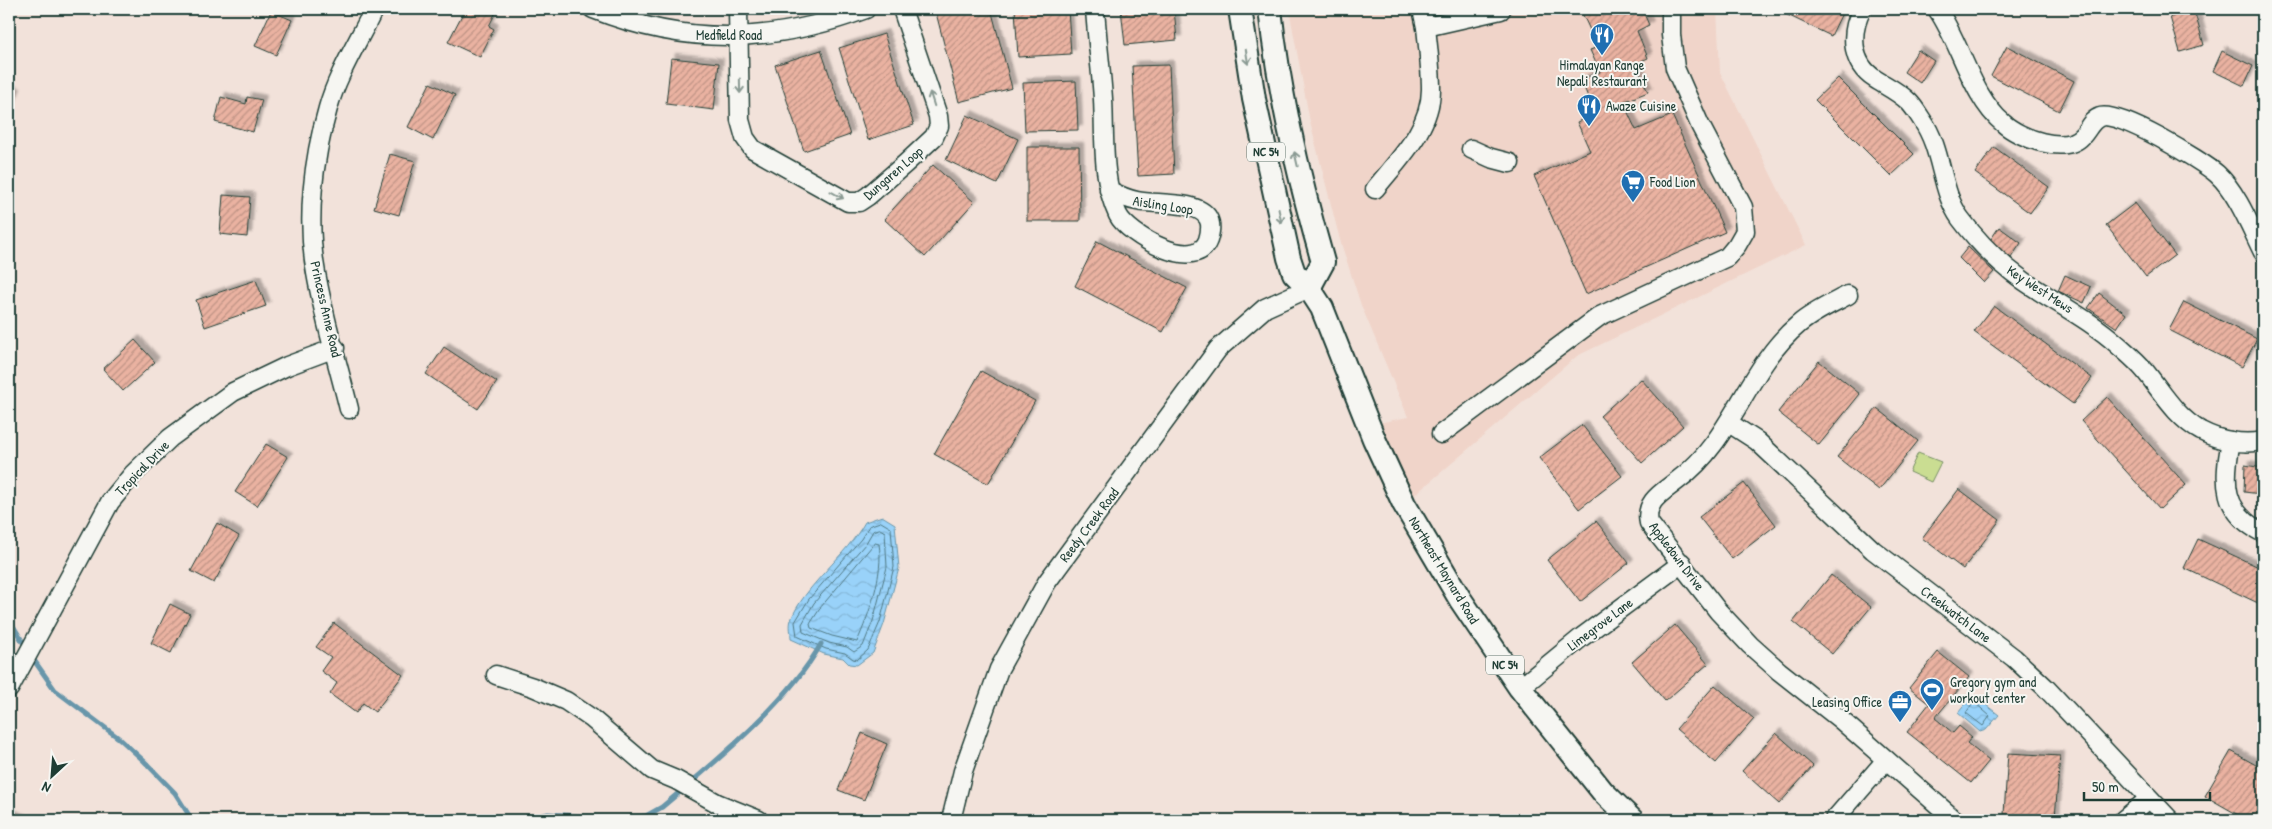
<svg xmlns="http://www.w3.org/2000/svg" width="2272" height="829" viewBox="0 0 2272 829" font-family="'Patrick Hand',sans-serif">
<defs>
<pattern id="water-waves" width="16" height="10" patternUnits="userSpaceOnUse" patternTransform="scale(1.25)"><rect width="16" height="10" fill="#99d2f9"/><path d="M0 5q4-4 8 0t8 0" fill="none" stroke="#83b5d6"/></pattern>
<pattern id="building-hatch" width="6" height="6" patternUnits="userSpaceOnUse" patternTransform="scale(1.25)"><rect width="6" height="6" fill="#eab2a1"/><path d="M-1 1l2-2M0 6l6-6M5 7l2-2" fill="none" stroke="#bd9284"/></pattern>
<filter id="shadow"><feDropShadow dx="4.5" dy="-4.5" stdDeviation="1" flood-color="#0004"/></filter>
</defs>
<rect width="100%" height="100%" fill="#f2e2da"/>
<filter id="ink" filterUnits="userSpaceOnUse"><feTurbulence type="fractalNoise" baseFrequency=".02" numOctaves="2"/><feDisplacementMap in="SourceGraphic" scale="10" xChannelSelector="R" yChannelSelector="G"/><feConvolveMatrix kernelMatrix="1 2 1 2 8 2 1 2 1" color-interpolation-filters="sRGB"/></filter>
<g filter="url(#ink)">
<polygon fill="#f0d4c9" points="1289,9 1717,9 1720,72 1806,245 1577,356 1404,504 1369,425 1408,417 1361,305 1340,240 1310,122"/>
<polygon fill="#cadd92" stroke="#748d63" points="1918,453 1941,462 1931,482 1909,472"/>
<g fill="url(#water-waves)" stroke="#6896aa">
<path d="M882,516L895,524L899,568L884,624L873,653L857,665L849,664L843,658L824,654L791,639C791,633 789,625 791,620C803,587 847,555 865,522Z"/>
<polygon points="1973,695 1999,715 1986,730 1980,732 1958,713"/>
</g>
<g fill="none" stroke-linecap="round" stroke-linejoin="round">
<g stroke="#507983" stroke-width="1">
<polygon points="881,522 891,528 894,567 880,622 868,650 857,660 853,659 845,653 826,649 797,636 795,622 809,599 861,539 869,526"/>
<polygon points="880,529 885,532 887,567 873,621 863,646 854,652 847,647 829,643 803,632 802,624 814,603 866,543 873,531"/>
<path d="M875,543L879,544C884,573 869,615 857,642L832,636L811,628L810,624L821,607Z"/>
<polygon points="1975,703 1990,716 1983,726 1966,713 1972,704"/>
</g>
<g stroke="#6896aa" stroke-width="5">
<polyline points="9,619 27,649"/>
<polyline points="31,656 55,690 120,739 144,761 175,793 192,820"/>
<path d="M522,820L548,814L617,819L646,816L662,807C714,763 788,703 821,644"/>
</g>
</g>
<g fill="url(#building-hatch)" stroke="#1f3d34" filter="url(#shadow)">
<polygon points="465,9 489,9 496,12 489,26 494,29 480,57 448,42"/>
<polygon points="935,9 991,9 1012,88 959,102"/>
<polygon points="1015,9 1068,9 1071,54 1018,57"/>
<polygon points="1121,9 1174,9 1177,40 1125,45"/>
<polygon points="1592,9 1642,9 1649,25 1637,31 1648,58 1635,64 1648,92 1623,102 1636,130 1672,115 1725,232 1586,294 1534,176 1590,151 1577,122 1595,114 1581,80 1600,72 1590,50 1598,47 1582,13"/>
<polygon points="1775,9 1844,9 1831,36"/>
<polygon points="2194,10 2204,45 2180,52 2170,17"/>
<polygon points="271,11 292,20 276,55 255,46"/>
<polygon points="884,34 914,125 868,140 839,48"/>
<polygon points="2007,46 2074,81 2059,111 1991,76"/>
<polygon points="821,50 850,135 804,151 775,65"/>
<polygon points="1918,50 1934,61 1920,83 1904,72"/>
<polygon points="2222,51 2253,66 2244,86 2213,71"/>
<polygon points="671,58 719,63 714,110 666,104"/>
<polygon points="1169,65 1174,174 1138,176 1132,66"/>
<polygon points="1838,78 1914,154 1891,176 1815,100"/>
<polygon points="1076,81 1078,130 1025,131 1023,83"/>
<polygon points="430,83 455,95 433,140 408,127"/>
<polygon points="9,90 16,93 9,110"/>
<polygon points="221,97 246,104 247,97 262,100 253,132 215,122"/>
<polygon points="967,115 1018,139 997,184 946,160"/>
<polygon points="1027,147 1079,147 1080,221 1027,221"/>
<polygon points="1994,147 2049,187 2030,213 1975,173"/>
<polygon points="390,154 415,161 399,215 374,208"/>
<polygon points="933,165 974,202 925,257 884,219"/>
<polygon points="223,195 250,197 247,237 220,234"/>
<polygon points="2135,203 2175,255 2146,277 2106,225"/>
<polygon points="1999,227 2021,243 2011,258 1989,242"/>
<polygon points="1097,241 1187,288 1163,332 1075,286"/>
<polygon points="1968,247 1994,272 1984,283 1959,258"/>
<polygon points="2065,275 2091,287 2084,303 2058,291"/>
<polygon points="256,280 266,306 205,327 196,300"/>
<polygon points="2099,293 2126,314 2117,328 2088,308"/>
<polygon points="2184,302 2257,339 2242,367 2169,330"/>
<polygon points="1994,306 2092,378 2073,404 1974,332"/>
<polygon points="135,340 155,362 123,391 103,369"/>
<polygon points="444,347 497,382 478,409 426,374"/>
<polygon points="1819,361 1860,394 1819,445 1778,412"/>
<polygon points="981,371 1035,401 988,484 934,454"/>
<polygon points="1641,379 1683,426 1642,463 1600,416"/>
<polygon points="2107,397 2186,485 2160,509 2081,421"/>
<polygon points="1877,408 1918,441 1879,490 1837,457"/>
<polygon points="1582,425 1622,476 1579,509 1539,458"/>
<polygon points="266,444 288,457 257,506 235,492"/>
<polygon points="2245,465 2263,468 2261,494 2244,492"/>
<polygon points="1744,483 1776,525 1732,559 1699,517"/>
<polygon points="1959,489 2000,520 1963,569 1922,538"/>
<polygon points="1596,521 1629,563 1580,602 1547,560"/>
<polygon points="217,523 239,536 214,583 191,571"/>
<polygon points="2198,539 2263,569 2263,590 2258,603 2184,568"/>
<polygon points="1831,575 1871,607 1832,654 1793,622"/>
<polygon points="170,604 190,614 171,653 151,643"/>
<polygon points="334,623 403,675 375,712 363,703 356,713 330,694 337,683 321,671 331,657 316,647"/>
<polygon points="1675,625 1708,664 1665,701 1632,662"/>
<polygon points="1938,652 1969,677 1935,718 1953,733 1959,726 1972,737 1967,743 1989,761 1971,783 1907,732 1929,704 1909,688"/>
<polygon points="1715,685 1754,719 1716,763 1676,729"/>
<polygon points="862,733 887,744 864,800 838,790"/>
<polygon points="1776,733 1813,766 1779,804 1742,771"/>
<polygon points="2231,751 2263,769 2263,820 2247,820 2205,796"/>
<polygon points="2008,753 2060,756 2055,818 2004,814"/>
<polygon points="11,815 22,820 9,820"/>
</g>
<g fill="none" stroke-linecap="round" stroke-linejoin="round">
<defs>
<g id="minor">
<path d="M593,9C686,46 772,44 866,9"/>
<polyline points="738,9 740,120 745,138 753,149 848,202 859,202 868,196 905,164 934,137 939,126 938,116 902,9"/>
<path d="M1095,9C1097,39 1101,69 1103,99C1105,137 1101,179 1118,215C1128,235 1196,274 1208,240C1210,233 1212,225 1208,218C1198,200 1156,205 1137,201C1127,199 1118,195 1109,190"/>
<polyline points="1422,9 1426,27 1501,10"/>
<path d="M1862,9C1850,32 1850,63 1875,79C1886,86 1899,92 1909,102C1914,107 1918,114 1922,120C1943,150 1940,190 1960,218C1978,242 2000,264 2024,281C2056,303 2089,319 2118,345C2127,353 2137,361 2145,371C2162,392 2176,417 2201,431C2220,441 2243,445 2263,441"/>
<path d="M1937,9C1961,43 1971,96 2003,123C2019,138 2065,155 2082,136C2088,130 2091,120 2100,117C2117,109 2202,161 2217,174C2237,192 2251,228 2263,252"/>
<polyline points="1471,149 1491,158 1510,163"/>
<path d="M1375,189C1398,160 1431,129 1431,89C1431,69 1428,48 1426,27"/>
<path d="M1848,295C1831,304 1813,312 1799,324C1747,367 1733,440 1678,480C1663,492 1644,501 1649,523L1718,611L1750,645L1779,671L1841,720L1955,820"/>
<path d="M349,409C338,364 324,319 316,273C306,220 313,160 328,108C337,75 359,40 374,9"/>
<polyline points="1729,423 1757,441 1873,550 2014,658 2045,687 2170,820"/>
<polyline points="1441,434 1600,316 1727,257 1737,245 1745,231 1743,207 1700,125 1675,68 1671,35 1671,9"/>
<path d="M2231,441C2223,482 2222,512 2263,533"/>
<polyline points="496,675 533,687 566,701 591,718 652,770 676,780 717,803 759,820"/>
<polyline points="1520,688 1582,637 1682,563"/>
<polyline points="9,689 110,502 133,474 170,438 233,392 287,366 335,348"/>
<polyline points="951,820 963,771 999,669 1047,582 1218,349 1265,308 1309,288"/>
<polyline points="1834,820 1886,760"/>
<polyline points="2123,820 2149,799"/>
</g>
<g id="major">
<polyline points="1240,9 1254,99 1289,258 1294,273 1309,288 1322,308 1374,439 1404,504 1460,599 1520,688 1603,792 1632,820"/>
<path d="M1270,9C1279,95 1299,179 1323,262L1309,288"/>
</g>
</defs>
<use href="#minor" stroke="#1f3d34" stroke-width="21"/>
<use href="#major" stroke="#1f3d34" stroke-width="26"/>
<use href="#minor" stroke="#f6f6f2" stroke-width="18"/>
<use href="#major" stroke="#f6f6f2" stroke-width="22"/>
</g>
<defs><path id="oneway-shaft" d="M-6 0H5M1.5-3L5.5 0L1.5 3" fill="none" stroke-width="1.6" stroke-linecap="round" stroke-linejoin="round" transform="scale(1.25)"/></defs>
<g stroke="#8a9a93">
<use href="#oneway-shaft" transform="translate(1247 57) rotate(81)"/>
<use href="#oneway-shaft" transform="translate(740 86) rotate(89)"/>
<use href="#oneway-shaft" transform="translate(932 99) rotate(-108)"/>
<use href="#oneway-shaft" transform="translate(1296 159) rotate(-103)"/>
<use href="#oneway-shaft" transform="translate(837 195) rotate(29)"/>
<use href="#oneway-shaft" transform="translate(1280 216) rotate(78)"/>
</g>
</g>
<defs>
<symbol id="restaurant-pin" viewBox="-11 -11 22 30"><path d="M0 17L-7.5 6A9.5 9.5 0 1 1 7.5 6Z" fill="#1f6fb2" stroke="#f6f6f2"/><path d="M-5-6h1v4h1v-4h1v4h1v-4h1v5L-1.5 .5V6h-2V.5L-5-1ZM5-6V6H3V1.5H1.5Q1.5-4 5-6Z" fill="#fff"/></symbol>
<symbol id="supermarket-pin" viewBox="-11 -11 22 30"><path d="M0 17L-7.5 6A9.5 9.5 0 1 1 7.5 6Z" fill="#1f6fb2" stroke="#f6f6f2"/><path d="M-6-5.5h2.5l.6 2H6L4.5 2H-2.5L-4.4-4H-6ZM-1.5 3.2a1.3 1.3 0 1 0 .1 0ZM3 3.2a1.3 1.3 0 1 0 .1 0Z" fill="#fff"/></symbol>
<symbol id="stadium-pin" viewBox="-11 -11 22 30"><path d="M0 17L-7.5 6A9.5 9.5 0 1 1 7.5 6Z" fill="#1f6fb2" stroke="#f6f6f2"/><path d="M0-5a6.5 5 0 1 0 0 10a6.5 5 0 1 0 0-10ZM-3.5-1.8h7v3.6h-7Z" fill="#fff"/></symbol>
<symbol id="office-pin" viewBox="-11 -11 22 30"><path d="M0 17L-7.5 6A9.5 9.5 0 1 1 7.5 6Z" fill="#1f6fb2" stroke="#f6f6f2"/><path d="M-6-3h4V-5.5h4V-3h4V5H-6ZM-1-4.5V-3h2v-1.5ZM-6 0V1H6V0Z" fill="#fff"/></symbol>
</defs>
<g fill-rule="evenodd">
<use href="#restaurant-pin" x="1588" y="21" width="28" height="38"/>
<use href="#restaurant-pin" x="1575" y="92" width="28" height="38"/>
<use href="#supermarket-pin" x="1619" y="168" width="28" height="38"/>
<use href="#stadium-pin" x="1918" y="676" width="28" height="38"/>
<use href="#office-pin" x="1886" y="688" width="28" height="38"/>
</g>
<g text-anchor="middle" stroke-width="4" stroke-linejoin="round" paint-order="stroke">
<g fill="#f6f6f2" stroke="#60746d" stroke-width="1">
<rect x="1247" y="142.5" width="38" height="19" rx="4"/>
<rect x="1486" y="655.5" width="38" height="19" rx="4"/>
</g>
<g font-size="12" font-weight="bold" fill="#1f3d34">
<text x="1266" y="156">NC 54</text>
<text x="1505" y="669">NC 54</text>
</g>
<g font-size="14" fill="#1f3d34" stroke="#f6f6f2">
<text x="729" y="40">Medfield Road</text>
<text transform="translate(893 173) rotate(-41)" y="5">Dungaren Loop</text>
<text transform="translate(1163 205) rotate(9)" y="5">Aisling Loop</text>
<text transform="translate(2040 289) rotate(33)" y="5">Key West Mews</text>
<text transform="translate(326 309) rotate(77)" y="5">Princess Anne Road</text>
<text transform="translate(142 468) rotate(-46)" y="5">Tropical Drive</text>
<text transform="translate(1089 525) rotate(-53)" y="5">Reedy Creek Road</text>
<text transform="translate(1677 556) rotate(53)" y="5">Appledown Drive</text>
<text transform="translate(1444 570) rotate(59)" y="5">Northeast Maynard Road</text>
<text transform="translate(1956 614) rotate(37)" y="5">Creekwatch Lane</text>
<text transform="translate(1600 624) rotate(-37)" y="5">Limegrove Lane</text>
</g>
<g font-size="14" fill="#1f3d34" stroke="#f6f6f2" text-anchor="start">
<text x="1602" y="70" text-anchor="middle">Himalayan Range<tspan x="1602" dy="16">Nepali Restaurant</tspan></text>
<text x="1606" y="111">Awaze Cuisine</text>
<text x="1650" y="187">Food Lion</text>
<text x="1950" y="687">Gregory gym and<tspan x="1950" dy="16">workout center</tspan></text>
<text x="1882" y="707" text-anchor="end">Leasing Office</text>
</g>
</g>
<rect width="2272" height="829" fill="none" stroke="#f6f6f2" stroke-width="30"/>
<rect x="15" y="15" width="2242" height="799" fill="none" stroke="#1f3d34" stroke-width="2" filter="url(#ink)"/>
<g transform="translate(52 776) rotate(206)" stroke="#f6f6f2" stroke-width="4" paint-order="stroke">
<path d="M0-4L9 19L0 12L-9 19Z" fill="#1f3d34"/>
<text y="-8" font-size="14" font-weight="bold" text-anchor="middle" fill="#1f3d34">N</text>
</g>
<path d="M2084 792v8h126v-8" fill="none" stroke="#1f3d34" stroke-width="2.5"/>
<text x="2092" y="792" font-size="15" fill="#1f3d34" stroke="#f6f6f2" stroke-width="4" paint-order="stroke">50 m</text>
</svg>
